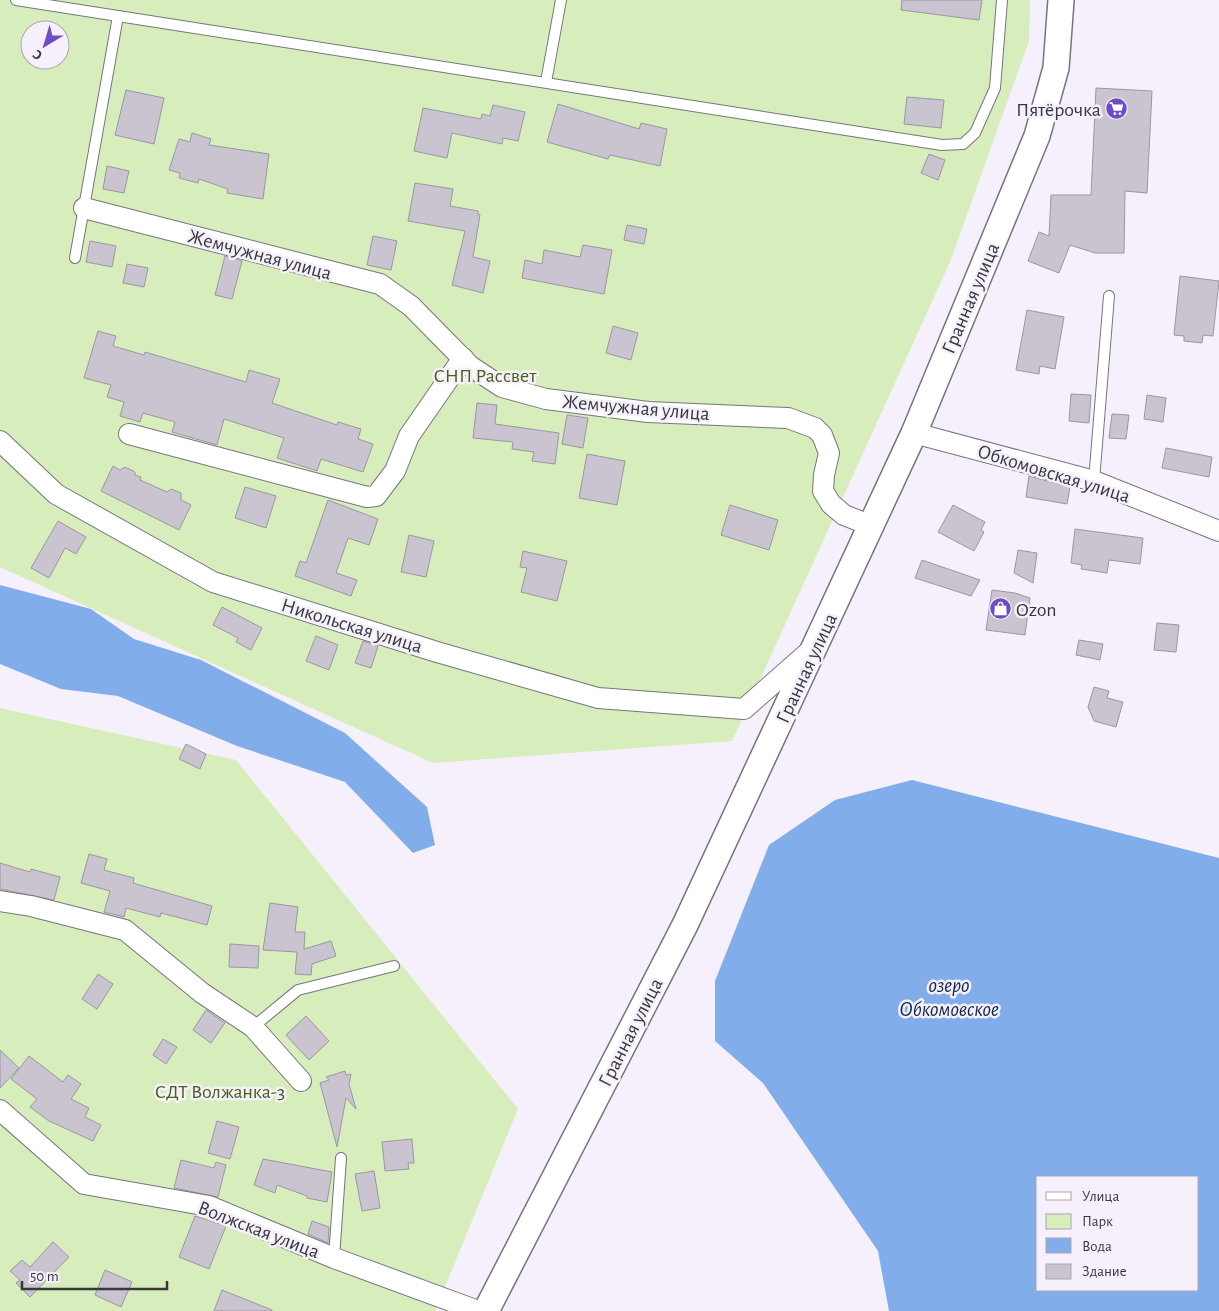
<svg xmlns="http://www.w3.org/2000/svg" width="1219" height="1311" viewBox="0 0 1219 1311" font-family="'Alegreya Sans',sans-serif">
<rect width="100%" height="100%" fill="#f5f0fb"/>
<g fill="#d7edbc" fill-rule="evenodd">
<path d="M0,0H1030L1029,41L950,262L732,741L433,763L0,567ZM30,30H60V60H30Z"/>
<polygon points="0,708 236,760 518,1109 435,1311 0,1311"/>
</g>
<g fill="#81aeea" fill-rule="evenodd">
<polygon points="0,585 91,609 134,639 201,660 345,733 427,807 435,845 413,853 345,782 237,746 118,696 61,689 0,664"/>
<path d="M912,780L1219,858V1311H889L878,1251L763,1083L715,1041V981L769,845L835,800ZM1038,1177H1198V1290H1038Z"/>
</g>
<g fill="#c9c4cf" stroke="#9b97a1">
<polygon points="902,0 982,0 979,20 901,10"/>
<polygon points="1096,88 1152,91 1147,193 1125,191 1124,253 1095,253 1070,245 1059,273 1028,261 1039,232 1049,236 1051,195 1091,195"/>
<polygon points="126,90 164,98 154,144 115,135"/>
<polygon points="907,97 944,100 941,128 904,124"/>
<polygon points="558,104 639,129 641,123 667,129 660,166 610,155 608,159 547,142"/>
<polygon points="493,105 525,112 518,141 503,138 502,144 452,133 447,158 414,151 423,108 481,119 482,114 490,116"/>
<polygon points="192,133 211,139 209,145 269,154 263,199 227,193 228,189 199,179 198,183 179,178 180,173 169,170 179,139 190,142"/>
<polygon points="929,154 945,160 938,180 921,173"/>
<polygon points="107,166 129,171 124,193 103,189"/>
<polygon points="415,183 453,189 450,206 478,211 478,214 480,215 473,257 490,261 483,293 452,285 465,231 408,221"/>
<polygon points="627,225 647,229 644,244 624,240"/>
<polygon points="373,236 397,241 391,270 367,265"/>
<polygon points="90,241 116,246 112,267 86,262"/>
<polygon points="583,245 612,250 604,294 522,278 525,260 542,264 544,250 580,257"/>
<polygon points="225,256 242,261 232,299 215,295"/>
<polygon points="127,264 148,268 144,287 123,283"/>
<polygon points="1180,276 1219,281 1213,336 1203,335 1202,343 1184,341 1184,336 1174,335"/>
<polygon points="1027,310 1064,317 1055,369 1040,366 1039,374 1016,370"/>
<polygon points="613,326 638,333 631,360 606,353"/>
<polygon points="98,331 116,336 113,346 144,355 145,352 246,382 249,370 280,379 272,403 337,425 338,422 361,429 358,439 373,444 363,472 321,459 317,471 277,458 284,438 224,419 217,445 172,432 175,422 143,413 140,422 120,416 124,402 107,397 111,385 84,378"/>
<polygon points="1071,394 1091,395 1089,423 1069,421"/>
<polygon points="1147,395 1166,398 1163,422 1144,419"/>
<polygon points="477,403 497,405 495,424 559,433 555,464 532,461 534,452 512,449 513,442 473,438"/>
<polygon points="1112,414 1129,415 1126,439 1109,438"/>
<polygon points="567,415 588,418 583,448 562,444"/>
<polygon points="1166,448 1212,457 1209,477 1162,468"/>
<polygon points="587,454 625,461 617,505 579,498"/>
<polygon points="113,466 120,470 125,467 135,472 135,475 141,477 140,480 167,492 171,489 181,493 181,500 191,505 179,530 101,491"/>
<polygon points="1029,476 1070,487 1067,504 1026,497"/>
<polygon points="245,487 276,496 266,528 235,518"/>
<polygon points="328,500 378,519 369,545 348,538 336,573 357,580 351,596 295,576 300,561 306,563"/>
<polygon points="730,505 778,520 769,550 721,535"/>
<polygon points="953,505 985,522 981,530 984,532 974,551 938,532"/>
<polygon points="58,521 86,537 76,554 65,548 49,578 31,568"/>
<polygon points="1075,529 1143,538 1140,564 1109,560 1107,573 1081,569 1082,565 1071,563"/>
<polygon points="409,535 434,541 426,577 401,572"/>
<polygon points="1018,550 1037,553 1033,583 1014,573"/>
<polygon points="523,551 567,561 557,601 521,592 527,568 520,567"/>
<polygon points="922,560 980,580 971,596 915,578"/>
<polygon points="992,590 1015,593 1030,598 1025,635 986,630"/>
<polygon points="222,607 262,628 251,650 236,642 238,638 213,625"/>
<polygon points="1157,623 1179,625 1176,652 1154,650"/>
<polygon points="316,636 338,645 329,670 306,661"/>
<polygon points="1079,640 1103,644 1100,660 1076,655"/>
<polygon points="363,641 378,646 371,668 355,663"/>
<polygon points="1094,687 1109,691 1107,698 1123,702 1116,727 1094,721 1088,707"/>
<polygon points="186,744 206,754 200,769 179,759"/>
<polygon points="89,854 107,859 104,870 134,878 133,883 212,906 207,925 161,913 160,917 126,908 124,917 104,912 110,891 81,883"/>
<polygon points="0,863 30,872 31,869 60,877 54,900 0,889"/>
<polygon points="270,903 298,907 295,932 305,932 304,949 331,941 336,956 312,964 311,975 295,974 297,952 263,950"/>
<polygon points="230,944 259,946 258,968 229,967"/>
<polygon points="98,974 113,984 97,1009 82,999"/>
<polygon points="206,1010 225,1023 211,1043 193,1030"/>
<polygon points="306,1016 329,1041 309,1060 286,1035"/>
<polygon points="163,1039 177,1047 166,1064 153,1055"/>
<polygon points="0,1050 19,1068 0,1088"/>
<polygon points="29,1056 63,1082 68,1075 81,1084 71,1099 89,1108 85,1117 101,1125 93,1141 49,1121 30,1107 37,1099 11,1079"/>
<polygon points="345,1071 346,1075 351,1074 349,1084 356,1109 346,1098 337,1147 320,1083 329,1080 326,1077"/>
<polygon points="217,1121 239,1127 230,1159 208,1153"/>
<polygon points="412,1139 414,1163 408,1163 409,1169 385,1171 382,1142"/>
<polygon points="263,1159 332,1172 327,1202 307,1198 307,1196 277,1185 275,1193 254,1185"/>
<polygon points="181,1160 214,1168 216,1162 226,1165 218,1197 174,1188"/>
<polygon points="374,1171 380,1208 362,1211 355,1174"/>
<polygon points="195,1216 226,1226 209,1269 179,1257"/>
<polygon points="312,1221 329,1227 328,1243 308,1234"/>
<polygon points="53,1242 69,1257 30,1297 16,1283 20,1280 10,1271 22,1260 30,1267"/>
<polygon points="105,1270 132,1282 121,1307 95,1295"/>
<polygon points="222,1290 272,1310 272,1311 214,1311"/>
</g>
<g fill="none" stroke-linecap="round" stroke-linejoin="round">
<defs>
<g id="service">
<polyline points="16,0 942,145 963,144 975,133 995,88 1002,0"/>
<polyline points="546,82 561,0"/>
<polyline points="75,258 118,16"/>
<polyline points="1094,481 1109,296"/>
<polyline points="253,1027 298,990 394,966"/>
<polyline points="334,1258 341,1158"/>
</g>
<g id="minor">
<polyline points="84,208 380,284 411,306 470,366 502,387 546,399 648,412 788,418 815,428 822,435 829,453 824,475 823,491 831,504 844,515 872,526"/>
<polyline points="914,433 1094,481 1219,531"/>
<polyline points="129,434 367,497 376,496 395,471 409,436 463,358"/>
<polyline points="0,441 56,494 213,582 437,652 598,698 744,709 811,650"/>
<polyline points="0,901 31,906 125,930 202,993 253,1027 301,1081"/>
<polyline points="0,1110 84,1184 209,1206 334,1258 478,1311"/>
</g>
<polyline id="tertiary" points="486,1311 685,925 914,433 1037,136 1056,68 1061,0"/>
</defs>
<use href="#service" stroke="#78747d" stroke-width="12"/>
<use href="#minor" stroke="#78747d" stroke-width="22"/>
<use href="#tertiary" stroke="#78747d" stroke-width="28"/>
<use href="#service" stroke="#fff" stroke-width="10"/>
<use href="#minor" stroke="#fff" stroke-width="20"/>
<use href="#tertiary" stroke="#fff" stroke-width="25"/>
</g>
<defs>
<symbol id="supermarket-disc" viewBox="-11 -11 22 22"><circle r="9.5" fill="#6e4cc5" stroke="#f5f0fb"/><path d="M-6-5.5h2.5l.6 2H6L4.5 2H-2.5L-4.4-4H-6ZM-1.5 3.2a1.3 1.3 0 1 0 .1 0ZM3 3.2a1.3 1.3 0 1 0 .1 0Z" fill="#fff"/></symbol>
<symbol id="shop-disc" viewBox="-11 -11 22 22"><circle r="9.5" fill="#6e4cc5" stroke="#f5f0fb"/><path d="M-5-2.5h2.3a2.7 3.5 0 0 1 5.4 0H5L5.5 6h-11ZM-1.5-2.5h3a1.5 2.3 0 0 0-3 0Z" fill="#fff"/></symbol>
</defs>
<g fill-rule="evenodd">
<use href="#supermarket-disc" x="1104" y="96" width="25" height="25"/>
<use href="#shop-disc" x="988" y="596" width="25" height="25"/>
</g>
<g text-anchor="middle" stroke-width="5" stroke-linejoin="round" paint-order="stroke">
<g font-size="20" fill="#39373c" stroke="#f5f0fb" text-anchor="end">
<text x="1101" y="116">Пятёрочка</text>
<text x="1016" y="616" text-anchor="start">Ozon</text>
</g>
<g font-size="20" fill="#39373c" stroke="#f5f0fb">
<text transform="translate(260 254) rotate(15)" y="7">Жемчужная улица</text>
<text transform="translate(970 298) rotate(-67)" y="7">Гранная улица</text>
<text transform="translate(636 407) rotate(5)" y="7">Жемчужная улица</text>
<text transform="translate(1054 473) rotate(17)" y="7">Обкомовская улица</text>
<text transform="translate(352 625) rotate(17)" y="7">Никольская улица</text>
<text transform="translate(806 668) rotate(-65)" y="7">Гранная улица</text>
<text transform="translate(630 1032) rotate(-63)" y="7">Гранная улица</text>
<text transform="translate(259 1229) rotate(21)" y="7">Волжская улица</text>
</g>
<g font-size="20" fill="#476117" stroke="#f5f0fb">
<text x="485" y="382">СНП Рассвет</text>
<text x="220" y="1098">СДТ Волжанка-3</text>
</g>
<g font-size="21" font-style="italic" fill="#0a294f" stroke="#f5f0fb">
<text x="949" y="992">озеро<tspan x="949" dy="24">Обкомовское</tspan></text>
</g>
</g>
<rect x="1036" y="1176" width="162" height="115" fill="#f5f0fb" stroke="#aaa6af"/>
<rect x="1046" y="1192" width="25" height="8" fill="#ffffff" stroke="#aaa6af"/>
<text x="1082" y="1201" font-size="15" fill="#39373c">Улица</text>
<rect x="1046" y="1214" width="25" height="15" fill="#d7edbc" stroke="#aaa6af"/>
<text x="1082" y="1226" font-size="15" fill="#39373c">Парк</text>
<rect x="1046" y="1238" width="25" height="15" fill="#81aeea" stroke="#aaa6af"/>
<text x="1082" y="1251" font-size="15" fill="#39373c">Вода</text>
<rect x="1046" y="1264" width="25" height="15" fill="#c9c4cf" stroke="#aaa6af"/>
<text x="1082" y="1276" font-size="15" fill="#39373c">Здание</text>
<g transform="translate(45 45) rotate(218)"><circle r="24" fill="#f5f0fb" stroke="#aaa6af"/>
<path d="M0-4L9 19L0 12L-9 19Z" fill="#6e4cc5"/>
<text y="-8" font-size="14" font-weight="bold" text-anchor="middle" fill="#39373c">С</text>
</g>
<path d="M22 1281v8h145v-8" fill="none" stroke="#39373c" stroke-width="2.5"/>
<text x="30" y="1281" font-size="15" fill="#39373c" stroke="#f5f0fb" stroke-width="4" paint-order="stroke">50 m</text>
</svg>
